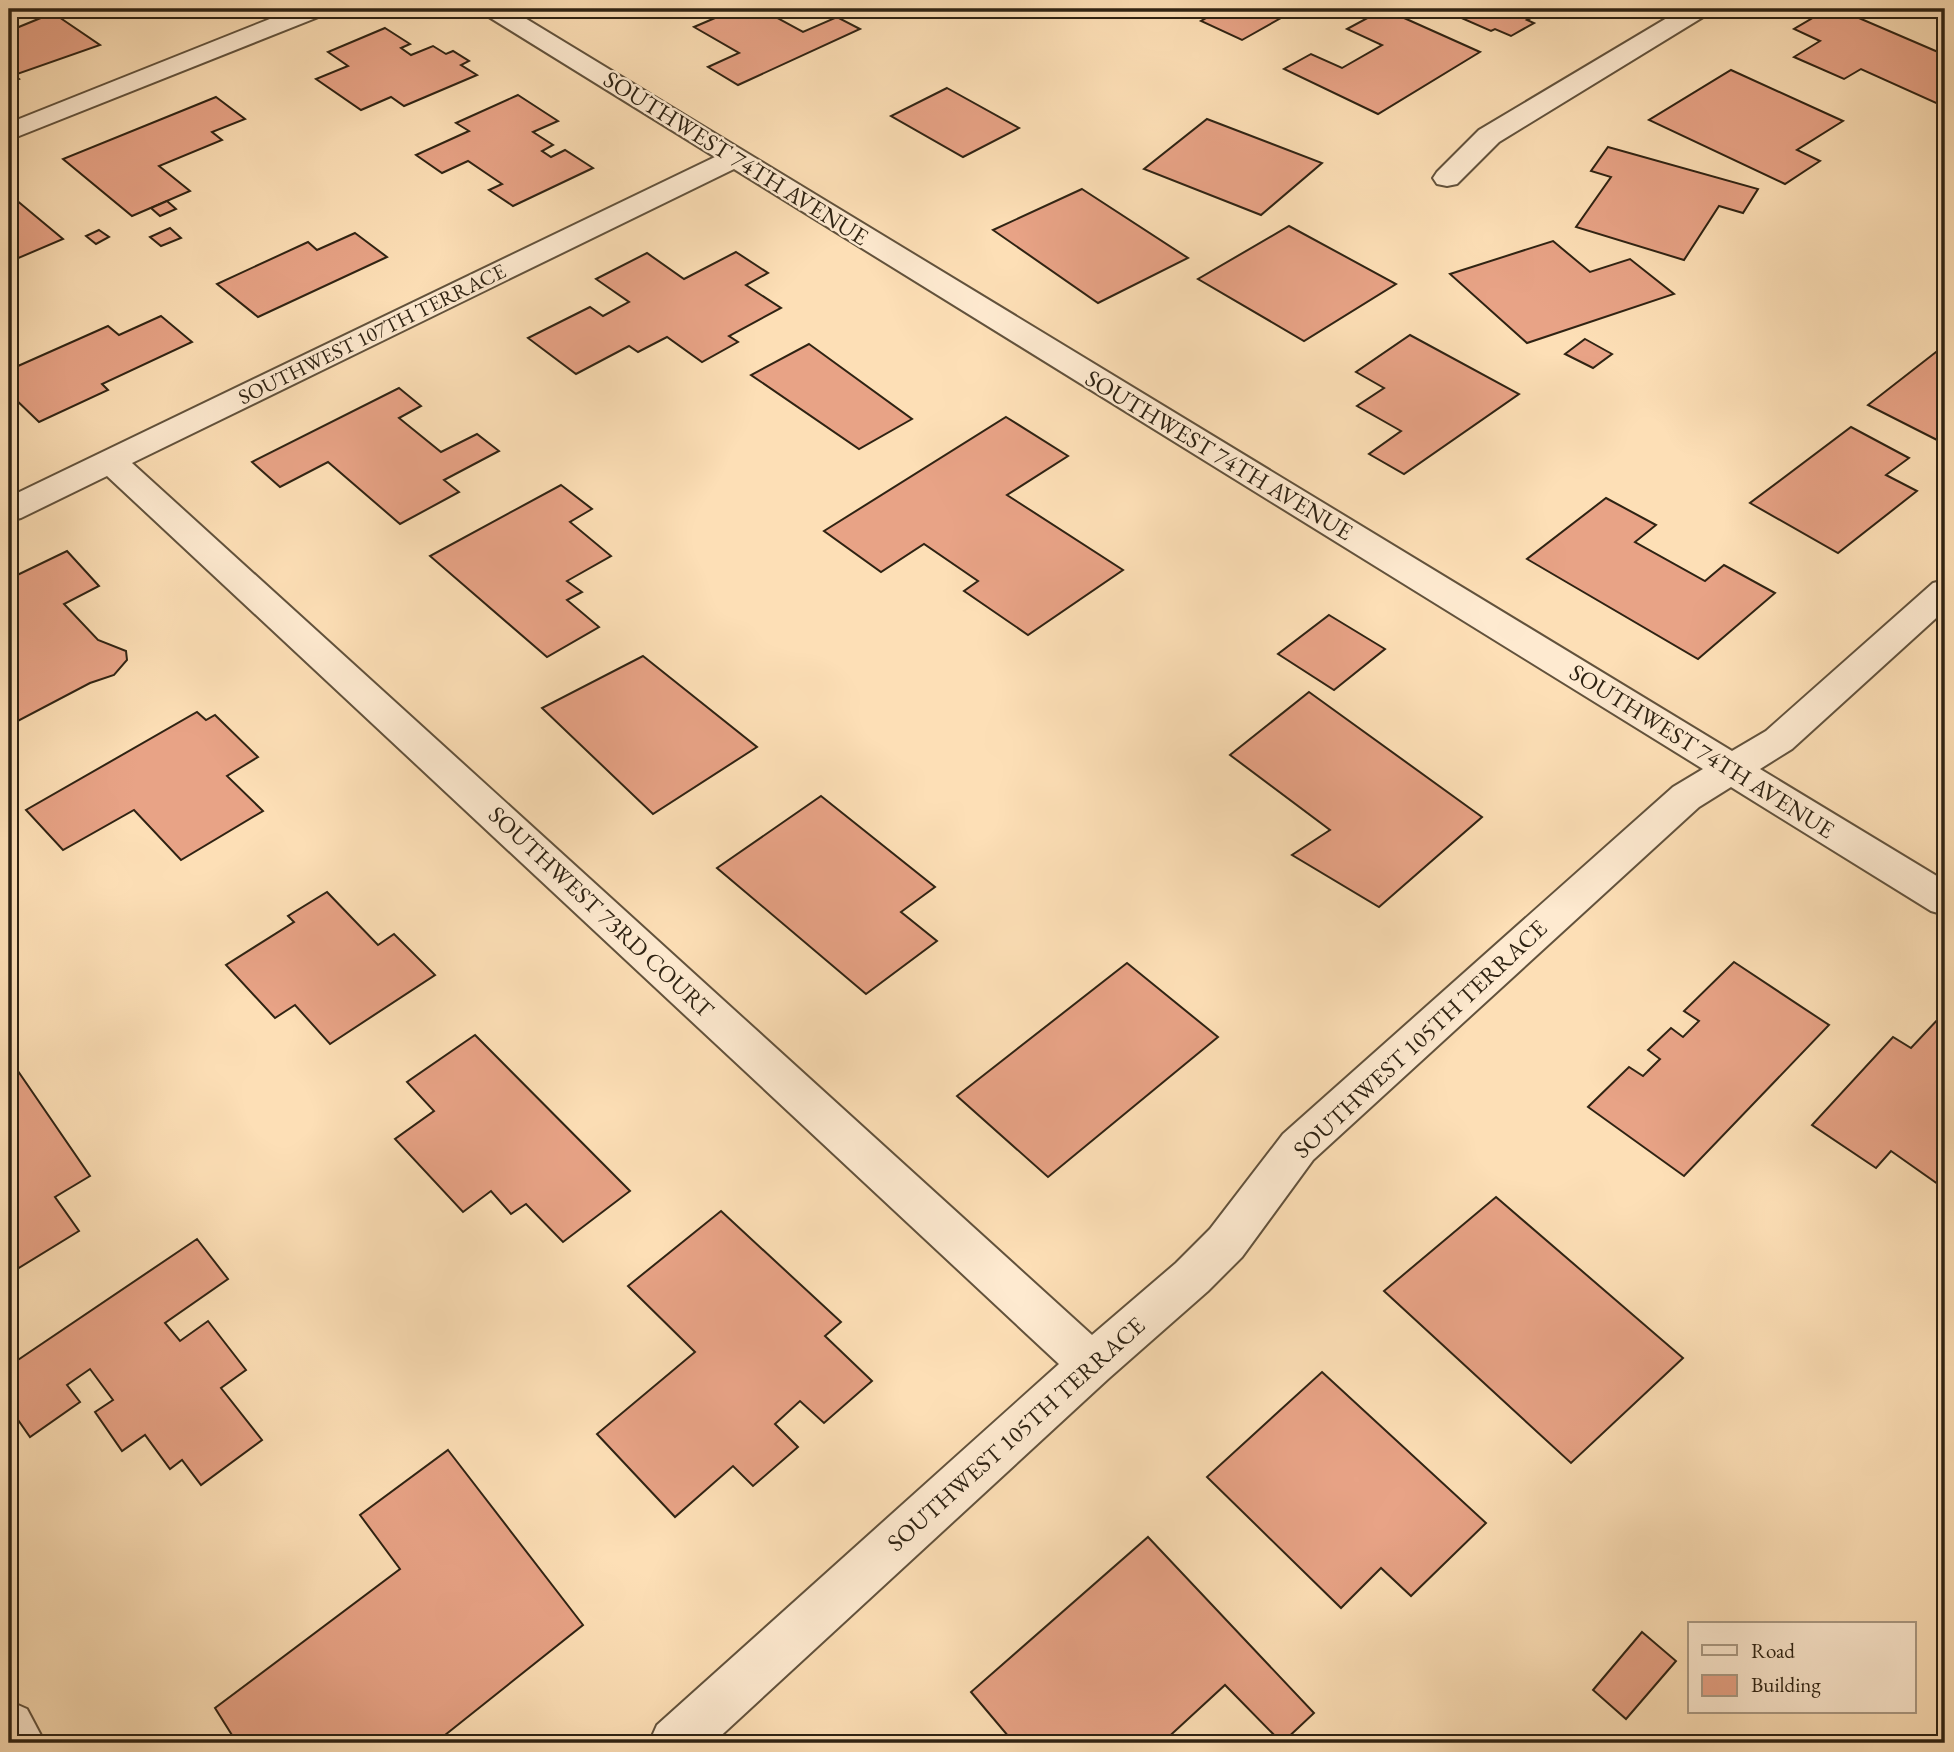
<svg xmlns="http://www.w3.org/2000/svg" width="1954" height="1752" viewBox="0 0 1954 1752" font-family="'EB Garamond',serif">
<rect width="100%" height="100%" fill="#fddfb6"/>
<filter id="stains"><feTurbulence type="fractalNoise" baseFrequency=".00286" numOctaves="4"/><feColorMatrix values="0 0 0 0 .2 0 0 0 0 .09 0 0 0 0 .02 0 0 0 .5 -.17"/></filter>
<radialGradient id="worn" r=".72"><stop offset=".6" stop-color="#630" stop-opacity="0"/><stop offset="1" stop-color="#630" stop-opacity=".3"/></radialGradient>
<g fill="#e8a386" stroke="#2f2313" stroke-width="2">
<polygon points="736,9 761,9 803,32 837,17 860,29 738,85 708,67 739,53 694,27"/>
<polygon points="1214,9 1297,9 1242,40 1201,21 1219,11"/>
<polygon points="1384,9 1480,52 1378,114 1284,69 1311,54 1342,68 1382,45 1347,29"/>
<polygon points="1441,9 1538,9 1530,13 1535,16 1527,20 1534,23 1511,36 1495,29 1491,31"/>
<polygon points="1828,9 1838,9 1945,55 1945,107 1861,69 1844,79 1794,57 1820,41 1794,29"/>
<polygon points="53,13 100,45 14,75 19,79 9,83 9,31"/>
<polygon points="385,28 410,44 401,48 411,55 433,46 446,54 453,51 469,61 461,65 477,75 404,106 391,97 361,110 316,79 348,66 328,52"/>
<polygon points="1731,70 1843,121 1797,150 1820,161 1785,184 1649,120"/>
<polygon points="947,88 1019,128 963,157 891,116"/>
<polygon points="518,95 558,121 533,132 553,145 542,151 551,157 565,150 593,168 513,206 489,190 502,184 468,161 442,173 416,155 469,131 456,123"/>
<polygon points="216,97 245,119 212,132 222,140 159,166 190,191 132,216 63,159"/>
<polygon points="1207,119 1322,163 1261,215 1144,169"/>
<polygon points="1608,147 1758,189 1743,213 1719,206 1684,260 1576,227 1611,177 1591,171"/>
<polygon points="1082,189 1188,258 1098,303 993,230"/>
<polygon points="9,194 63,239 9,262"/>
<polygon points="167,201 176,209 160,216 151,208"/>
<polygon points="1289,226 1396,284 1304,341 1198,279"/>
<polygon points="170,228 181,238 161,246 150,237"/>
<polygon points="99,230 109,237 96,244 86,236"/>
<polygon points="355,233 387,257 258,317 217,284 308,242 317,250"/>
<polygon points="1553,241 1590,272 1630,259 1674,294 1527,343 1450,274"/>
<polygon points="736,252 768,273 746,285 781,308 729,336 738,342 702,362 667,337 638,352 629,346 576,374 528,338 590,307 603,316 629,302 596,279 647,253 684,279"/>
<polygon points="161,316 192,342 102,384 108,390 39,422 9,393 9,370 108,326 119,335"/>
<polygon points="1410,335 1519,394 1404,474 1369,454 1401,431 1357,406 1384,388 1356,372"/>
<polygon points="1585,339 1612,354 1593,368 1565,354"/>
<polygon points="809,344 912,419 859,449 751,375"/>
<polygon points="1945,345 1945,444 1868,405"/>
<polygon points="399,388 421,406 399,418 441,452 477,434 499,451 444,480 459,492 400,524 328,462 280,487 252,462"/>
<polygon points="1006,417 1068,456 1007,495 1123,570 1028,635 964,591 978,581 924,544 881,572 824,531"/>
<polygon points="1851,427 1909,458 1886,475 1917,491 1838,553 1750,503"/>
<polygon points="561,485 592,509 570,522 611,556 567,581 582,592 567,600 599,627 547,657 430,556"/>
<polygon points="1606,498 1656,525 1635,542 1705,581 1724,565 1775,593 1698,659 1527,559"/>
<polygon points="67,551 99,586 64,604 98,640 126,651 127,660 114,675 90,683 14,723 9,717 9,579"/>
<polygon points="1329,615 1385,649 1334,690 1278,654"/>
<polygon points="643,656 757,747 653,814 542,708"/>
<polygon points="1309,692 1482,817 1379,907 1292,855 1330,830 1230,755"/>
<polygon points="197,712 206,720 215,715 258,757 227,776 263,811 181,860 134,810 63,850 26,810"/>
<polygon points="821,796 935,887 901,912 937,941 866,994 717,868"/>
<polygon points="327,892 378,945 394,934 435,975 330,1044 295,1005 275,1018 226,965 294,922 288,916"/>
<polygon points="1734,962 1829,1025 1684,1176 1588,1107 1629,1067 1643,1076 1660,1059 1648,1050 1671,1028 1683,1037 1699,1021 1684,1011"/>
<polygon points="1127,963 1218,1037 1048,1177 957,1096"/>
<polygon points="1940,1017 1945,1020 1945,1189 1891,1151 1876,1168 1812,1125 1893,1037 1911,1048"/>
<polygon points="475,1035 630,1191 563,1242 526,1204 511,1214 491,1191 463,1212 395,1139 434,1111 407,1082"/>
<polygon points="9,1058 90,1176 55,1197 79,1231 9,1274"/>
<polygon points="1496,1197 1683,1358 1571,1463 1384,1291"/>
<polygon points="721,1211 841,1322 825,1336 872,1381 824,1423 800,1401 775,1424 798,1447 753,1486 733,1466 675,1517 597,1434 695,1352 628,1286"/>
<polygon points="197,1239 228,1279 165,1323 180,1341 208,1321 246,1370 221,1388 262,1440 201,1485 182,1460 170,1469 145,1435 122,1451 95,1412 113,1400 90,1369 67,1385 80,1402 30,1437 9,1407 9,1366"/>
<polygon points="1322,1372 1486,1523 1411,1596 1381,1568 1341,1608 1207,1477"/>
<polygon points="448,1450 583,1625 435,1743 237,1743 215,1708 400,1569 360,1515"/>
<polygon points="1148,1537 1314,1713 1282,1743 1225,1685 1162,1743 1014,1743 971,1692"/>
<polygon points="1642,1632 1676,1661 1626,1719 1593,1690"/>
</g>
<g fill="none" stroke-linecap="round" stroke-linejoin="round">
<defs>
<g id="minor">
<polygon points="295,9 330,9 326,14 9,140 9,123"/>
<path d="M480,9H510L1732,751L1766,731L1933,583L1945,580V610L1792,749L1760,769L1945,881V915L1931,911L1731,787L1699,807L1313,1160L1242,1257L1208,1291L1108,1379L713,1743H649L657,1725L1059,1364L107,476L21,518L9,521V497L715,157L484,14ZM734,169L1703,769L1673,787L1283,1134L1210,1229L1176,1263L1092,1335L132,463Z"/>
<polygon points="1682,9 1712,9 1708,14 1499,142 1457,184 1447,186 1437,184 1433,178 1437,172 1479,130"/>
<polygon points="9,1701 27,1709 45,1743 9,1743"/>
</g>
</defs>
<use href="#minor" stroke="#62523c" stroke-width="4"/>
<use href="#minor" fill="#feead0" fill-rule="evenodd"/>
</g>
<g text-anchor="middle" stroke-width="5" stroke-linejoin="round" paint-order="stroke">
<g font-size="21" fill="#2f2313" stroke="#feead0">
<text transform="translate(372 334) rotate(-26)" y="7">SOUTHWEST 107TH TERRACE</text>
</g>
<g font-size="24" fill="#2f2313" stroke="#feead0">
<text transform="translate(736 158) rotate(32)" y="8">SOUTHWEST 74TH AVENUE</text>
<text transform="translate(1219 455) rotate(31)" y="8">SOUTHWEST 74TH AVENUE</text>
<text transform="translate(1702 751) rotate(32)" y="8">SOUTHWEST 74TH AVENUE</text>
<text transform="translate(601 912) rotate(43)" y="8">SOUTHWEST 73RD COURT</text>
<text transform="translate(1420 1039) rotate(-43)" y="8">SOUTHWEST 105TH TERRACE</text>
<text transform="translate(1016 1434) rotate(-42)" y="8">SOUTHWEST 105TH TERRACE</text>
</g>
</g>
<rect width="1954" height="1752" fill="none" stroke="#fddfb6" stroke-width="35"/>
<rect x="10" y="10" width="1933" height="1731" fill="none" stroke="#2f2313" stroke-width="3.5"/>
<rect x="18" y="18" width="1919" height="1717" fill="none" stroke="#2f2313" stroke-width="2"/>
<rect x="1688" y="1622" width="228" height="91" fill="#feead0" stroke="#ab9a84" stroke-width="2"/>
<rect x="1702" y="1645" width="35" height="10" fill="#feead0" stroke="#ab9a84" stroke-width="2"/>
<text x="1751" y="1658" font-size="21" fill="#2f2313">Road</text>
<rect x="1702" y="1675" width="35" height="21" fill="#e8a386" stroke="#ab9a84" stroke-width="2"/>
<text x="1751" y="1692" font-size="21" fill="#2f2313">Building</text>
<rect width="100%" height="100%" filter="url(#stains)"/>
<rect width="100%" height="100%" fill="url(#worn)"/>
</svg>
